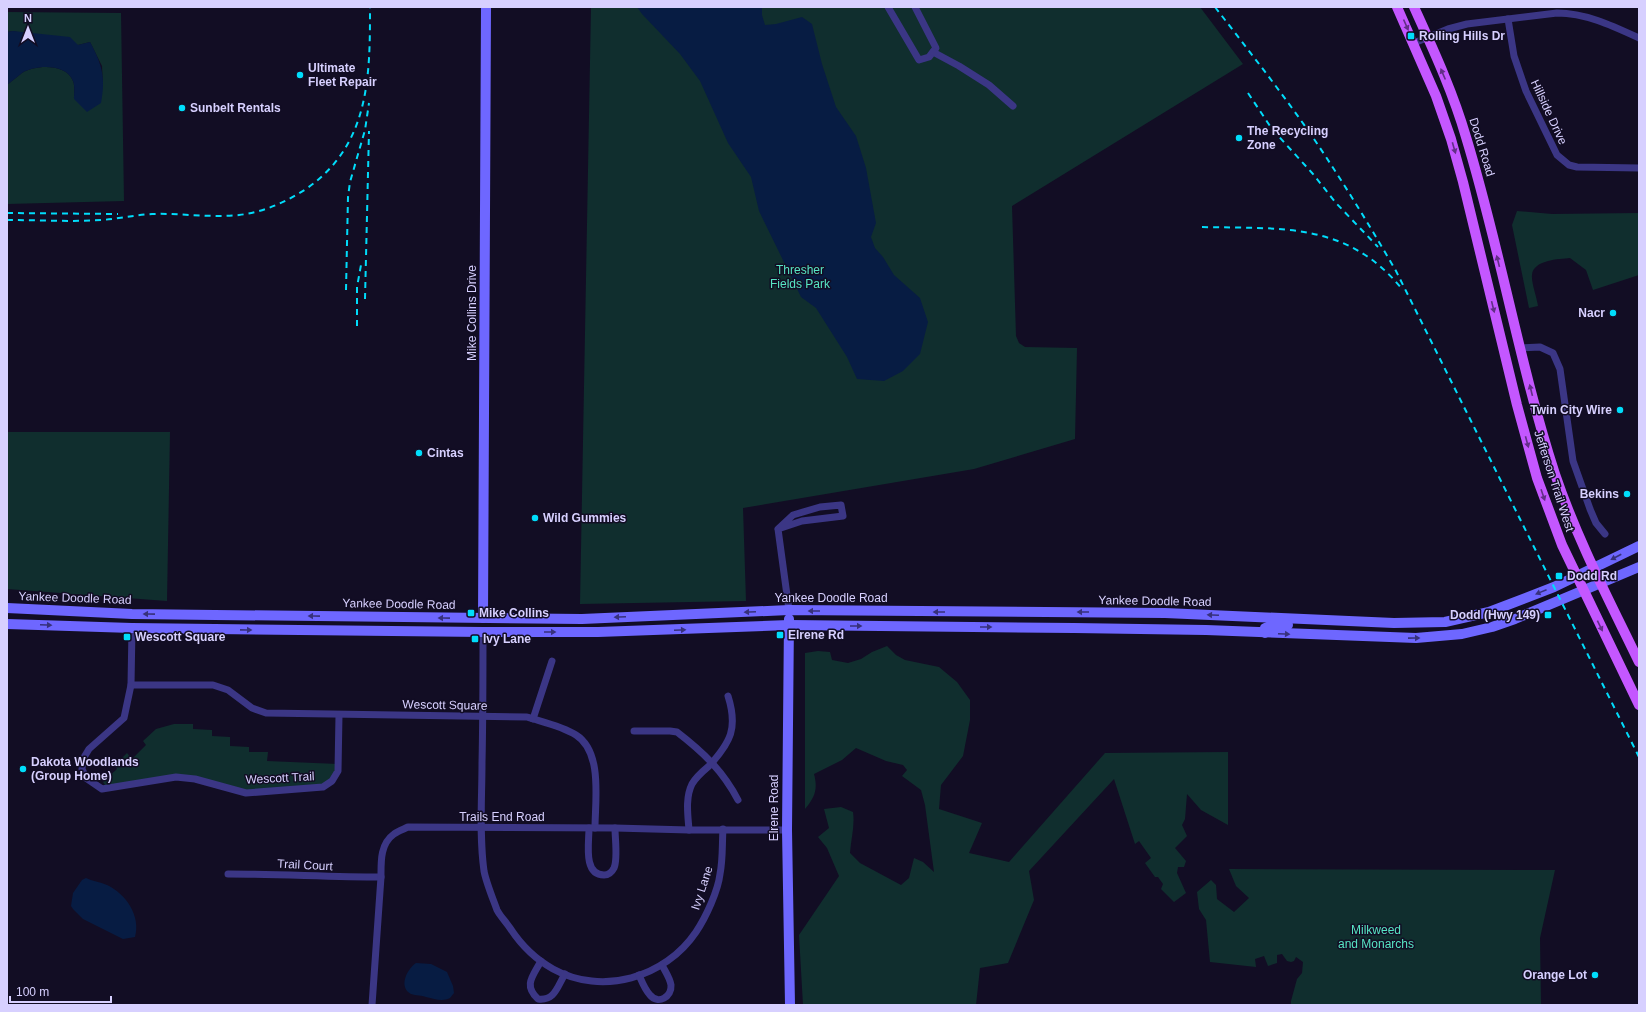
<svg xmlns="http://www.w3.org/2000/svg" width="1646" height="1012" viewBox="0 0 1646 1012" font-family="Helvetica,sans-serif">
<rect width="100%" height="100%" fill="#120d24"/>
<g fill="#102e2e">
<polygon points="591,7 1200,7 1243,64 1012,206 1016,336 1019,343 1025,347 1077,348 1075,439 974,469 743,508 746,601 580,604"/>
<path d="M7,12L121,13L124,201L7,204V85C12,81 17,77 22,73C35,65 66,63 73,81C75,85 74,94 74,99L103,86L102,66L90,42L78,45L13,31L7,32Z"/>
<path d="M1517,211L1552,214L1639,213V275L1593,290L1586,270L1570,258C1559,259 1533,260 1532,275C1531,282 1537,298 1538,306L1529,308L1512,225Z"/>
<polygon points="7,432 170,432 167,601 7,589"/>
<path d="M887,646L896,655L905,660L939,667L957,682L970,700V720L963,756L941,785L939,809L982,823L969,853L1009,862L1105,753L1228,752V825L1201,810L1187,794L1185,819L1182,825L1187,836L1175,848L1186,861L1184,867H1178L1177,873L1186,893L1174,902L1161,889L1163,884L1158,877H1155L1145,863L1151,858L1139,841L1135,844L1114,779L1029,871L1034,900L1008,963L980,968L976,1005H803L799,935L839,876L827,848L818,837L829,828L824,809L841,807L853,812C855,826 851,839 850,853L860,863L901,885L909,878L914,858L923,862L934,872L925,805L921,790L902,776L907,770L903,765L886,761L856,748L842,760L814,774C818,789 815,797 805,809V653L818,651L830,652L832,660L848,663L861,659L872,652Z"/>
<polygon points="174,724 193,724 193,729 212,730 212,736 230,737 230,746 249,747 249,752 268,752 267,761 338,764 338,771 323,787 246,793 176,777 107,788 103,782 117,769 115,765 127,753 132,759 146,745 143,741 156,729"/>
<polygon points="1229,869 1555,870 1540,938 1541,1005 1291,1005 1291,1001 1297,979 1302,973 1303,962 1296,957 1294,961 1291,962 1287,961 1282,954 1277,955 1277,963 1268,966 1264,956 1255,959 1256,967 1210,962 1206,920 1199,909 1197,892 1211,880 1216,885 1217,899 1234,912 1249,898 1236,886"/>
</g>
<g fill="#071c43">
<polygon points="637,7 762,7 762,15 765,25 776,24 802,17 812,24 822,64 836,107 856,136 866,168 876,223 871,237 875,248 883,257 894,275 920,298 928,322 920,354 903,371 884,381 857,379 847,357 816,308 801,297 759,211 751,177 728,143 700,81 680,54 642,14"/>
<path d="M13,31L70,37L78,45L90,42C102,64 106,78 101,103L87,112L74,99C74,94 75,85 73,81C66,63 35,65 22,73C17,77 12,81 7,85V32Z"/>
<path d="M86,878C92,881 100,882 107,885C126,894 141,916 135,937L123,939L83,919L73,909L71,906L73,893L82,880Z"/>
<path d="M416,963L431,964L447,972L453,986L454,993L450,998C442,1002 435,999 426,997C422,995 416,996 411,994C398,987 407,969 416,963Z"/>
</g>
<g fill="none" stroke-linecap="round" stroke-linejoin="round">
<g stroke="#3b3685" stroke-width="7">
<polyline points="888,7 919,60 929,57 936,48 915,7"/>
<polyline points="1508,19 1514,56 1526,91 1557,155 1569,165 1577,167 1639,168"/>
<path d="M1414,43L1448,29L1467,24L1557,13C1586,13 1613,26 1639,38"/>
<polyline points="933,52 959,66 989,85 1013,106"/>
<polyline points="1521,348 1540,347 1553,353 1560,369 1573,461 1590,509 1596,523 1605,534"/>
<polyline points="778,529 793,515 820,507 841,505 843,516 802,521 778,529 789,610"/>
<polyline points="132,628 131,685 124,718 89,749 83,759 82,769 86,778 102,789 176,777 195,779 246,793 323,787 332,781 338,771 339,715"/>
<path d="M483,632C483,676 483,719 482,763C482,798 479,835 484,871C486,882 493,899 497,910C500,916 506,922 510,928C521,945 535,959 553,969C602,996 665,978 696,932C706,917 718,891 720,874C723,859 722,844 723,829"/>
<path d="M131,685H213L228,690L252,708L266,713L527,717C543,722 562,726 576,735C603,752 595,801 595,828"/>
<polyline points="533,719 552,661"/>
<path d="M634,731H670L677,732C703,752 723,771 738,800"/>
<path d="M589,828C589,843 583,875 604,875C609,875 612,872 614,868C618,859 615,839 615,828"/>
<path d="M689,830C688,816 685,798 692,784C696,777 703,771 709,766C731,742 738,728 728,696"/>
<path d="M228,874C279,874 330,877 381,877"/>
<path d="M541,961C533,976 523,985 538,999C555,1001 557,987 565,974"/>
<path d="M639,975C642,982 645,990 650,995C658,1005 672,997 671,985C670,978 665,971 662,965"/>
<path d="M372,1005L381,877C381,862 380,844 394,834C398,831 404,829 408,827L615,828L689,830H787"/>
</g>
<g stroke="#6e67ff" stroke-width="10">
<polyline points="7,608 132,614 582,619 789,610 1165,613 1394,623 1445,622 1489,612 1554,587 1639,546"/>
<polyline points="483,618 486,7"/>
<polyline points="789,619 787,830 790,1005"/>
<polyline points="7,624 132,628 483,632 598,632 789,625 1074,628 1206,630 1416,638 1462,634 1492,627 1515,619 1639,567"/>
<polyline points="1265,633 1265,628 1272,625 1288,625"/>
</g>
<g stroke="#c457ff" stroke-width="10">
<polyline points="1397,7 1436,96 1451,139 1463,182 1517,405 1537,478 1562,545 1639,705"/>
<path d="M1414,7C1433,49 1453,92 1466,137C1500,248 1519,363 1555,474C1577,539 1609,600 1639,662"/>
</g>
<g stroke="#00ddfb" stroke-width="2" stroke-dasharray="6 5" stroke-linecap="butt">
<path d="M1215,7C1249,51 1283,94 1314,139C1343,182 1370,226 1396,271L1639,757"/>
<polyline points="1248,93 1272,129 1313,174 1336,203 1378,247"/>
<polyline points="7,213 118,214"/>
<path d="M7,220C38,220 70,222 101,220C118,219 134,215 152,214C181,213 210,218 239,215C264,212 286,202 306,189C370,145 370,76 370,7"/>
<path d="M1202,227C1280,229 1347,221 1402,289"/>
<polyline points="346,290 348,197 350,182 365,130 369,103"/>
<polyline points="365,299 369,131"/>
<polyline points="357,326 357,287 361,265"/>
</g>
</g>
<defs><path id="oneway-solid" d="M-6-.8H1V-3.2L6.5 0L1 3.2V.8H-6Z"/></defs>
<g fill="#622e87">
<use href="#oneway-solid" transform="translate(1406 25) rotate(66)"/>
<use href="#oneway-solid" transform="translate(1443 74) rotate(-113)"/>
<use href="#oneway-solid" transform="translate(1454 148) rotate(74)"/>
<use href="#oneway-solid" transform="translate(1498 261) rotate(-104)"/>
<use href="#oneway-solid" transform="translate(1493 307) rotate(76)"/>
<use href="#oneway-solid" transform="translate(1531 390) rotate(-104)"/>
<use href="#oneway-solid" transform="translate(1527 442) rotate(75)"/>
<use href="#oneway-solid" transform="translate(1543 495) rotate(71)"/>
<use href="#oneway-solid" transform="translate(1600 626) rotate(64)"/>
</g>
<g fill="#37317c">
<use href="#oneway-solid" transform="translate(1616 557) rotate(152)"/>
<use href="#oneway-solid" transform="translate(1541 592) rotate(158)"/>
<use href="#oneway-solid" transform="translate(814 611) rotate(-180)"/>
<use href="#oneway-solid" transform="translate(750 612) rotate(178)"/>
<use href="#oneway-solid" transform="translate(939 612) rotate(-180)"/>
<use href="#oneway-solid" transform="translate(1083 612) rotate(-180)"/>
<use href="#oneway-solid" transform="translate(149 614) rotate(-179)"/>
<use href="#oneway-solid" transform="translate(1213 615) rotate(-177)"/>
<use href="#oneway-solid" transform="translate(314 616) rotate(-179)"/>
<use href="#oneway-solid" transform="translate(620 617) rotate(178)"/>
<use href="#oneway-solid" transform="translate(444 618) rotate(-179)"/>
<use href="#oneway-solid" transform="translate(46 625) rotate(2)"/>
<use href="#oneway-solid" transform="translate(856 626)"/>
<use href="#oneway-solid" transform="translate(986 627)"/>
<use href="#oneway-solid" transform="translate(246 630) rotate(1)"/>
<use href="#oneway-solid" transform="translate(680 630) rotate(-2)"/>
<use href="#oneway-solid" transform="translate(550 632)"/>
<use href="#oneway-solid" transform="translate(1284 634) rotate(3)"/>
<use href="#oneway-solid" transform="translate(1414 638) rotate(-1)"/>
</g>
<g fill="#00ddfb" stroke="#120d24" stroke-width="1.5">
<rect x="1407" y="32" width="8" height="8" rx="2"/>
<circle cx="300" cy="75" r="4"/>
<circle cx="182" cy="108" r="4"/>
<circle cx="1239" cy="138" r="4"/>
<circle cx="1613" cy="313" r="4"/>
<circle cx="1620" cy="410" r="4"/>
<circle cx="419" cy="453" r="4"/>
<circle cx="1627" cy="494" r="4"/>
<circle cx="535" cy="518" r="4"/>
<rect x="1555" y="572" width="8" height="8" rx="2"/>
<rect x="467" y="609" width="8" height="8" rx="2"/>
<rect x="1544" y="611" width="8" height="8" rx="2"/>
<rect x="776" y="631" width="8" height="8" rx="2"/>
<rect x="123" y="633" width="8" height="8" rx="2"/>
<rect x="471" y="635" width="8" height="8" rx="2"/>
<circle cx="23" cy="769" r="4"/>
<circle cx="1595" cy="975" r="4"/>
</g>
<g text-anchor="middle" stroke-width="3" stroke-linejoin="round" paint-order="stroke">
<g font-size="12" font-weight="bold" fill="#d7d0ff" stroke="#120d24" text-anchor="start">
<text x="1419" y="40">Rolling Hills Dr</text>
<text x="308" y="72">Ultimate<tspan x="308" dy="14">Fleet Repair</tspan></text>
<text x="190" y="112">Sunbelt Rentals</text>
<text x="1247" y="135">The Recycling<tspan x="1247" dy="14">Zone</tspan></text>
<text x="1605" y="317" text-anchor="end">Nacr</text>
<text x="1612" y="414" text-anchor="end">Twin City Wire</text>
<text x="427" y="457">Cintas</text>
<text x="1619" y="498" text-anchor="end">Bekins</text>
<text x="543" y="522">Wild Gummies</text>
<text x="1567" y="580">Dodd Rd</text>
<text x="479" y="617">Mike Collins</text>
<text x="1540" y="619" text-anchor="end">Dodd (Hwy 149)</text>
<text x="788" y="639">Elrene Rd</text>
<text x="135" y="641">Wescott Square</text>
<text x="483" y="643">Ivy Lane</text>
<text x="31" y="766">Dakota Woodlands<tspan x="31" dy="14">(Group Home)</tspan></text>
<text x="1587" y="979" text-anchor="end">Orange Lot</text>
</g>
<g font-size="12" fill="#d7d0ff" stroke="#120d24">
<text transform="translate(1549 112) rotate(65)" y="4">Hillside Drive</text>
<text transform="translate(1482 147) rotate(73)" y="4">Dodd Road</text>
<text transform="translate(472 313) rotate(-90)" y="4">Mike Collins Drive</text>
<text transform="translate(1554 481) rotate(72)" y="4">Jefferson Trail West</text>
<text transform="translate(75 598) rotate(2)" y="4">Yankee Doodle Road</text>
<text x="831" y="602">Yankee Doodle Road</text>
<text transform="translate(1155 601) rotate(1)" y="4">Yankee Doodle Road</text>
<text transform="translate(399 604) rotate(1)" y="4">Yankee Doodle Road</text>
<text transform="translate(445 705) rotate(1)" y="4">Wescott Square</text>
<text transform="translate(280 778) rotate(-3)" y="4">Wescott Trail</text>
<text transform="translate(774 808) rotate(-90)" y="4">Elrene Road</text>
<text x="502" y="821">Trails End Road</text>
<text transform="translate(305 865) rotate(3)" y="4">Trail Court</text>
<text transform="translate(702 888) rotate(-72)" y="4">Ivy Lane</text>
</g>
<g font-size="12" fill="#57e5c4" stroke="#120d24">
<text x="800" y="274">Thresher<tspan x="800" dy="14">Fields Park</tspan></text>
<text x="1376" y="934">Milkweed<tspan x="1376" dy="14">and Monarchs</tspan></text>
</g>
</g>
<rect width="1646" height="1012" fill="none" stroke="#d7d0ff" stroke-width="16"/>
<g transform="translate(28 28)" stroke="#120d24" stroke-width="3" paint-order="stroke">
<path d="M0-3L7 15L0 10L-7 15Z" fill="#d7d0ff"/>
<text y="-6" font-size="11" font-weight="bold" text-anchor="middle" fill="#d7d0ff">N</text>
</g>
<path d="M10 996v6h101v-6" fill="none" stroke="#d7d0ff" stroke-width="2"/>
<text x="16" y="996" font-size="12" fill="#d7d0ff" stroke="#120d24" stroke-width="3" paint-order="stroke">100 m</text>
</svg>
